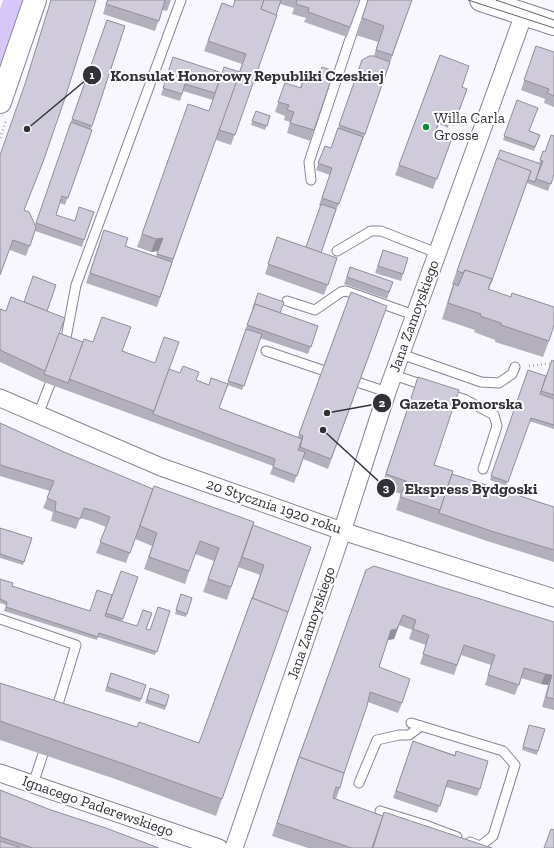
<svg xmlns="http://www.w3.org/2000/svg" width="554" height="848" viewBox="0 0 554 848" font-family="'Zilla Slab',serif">
<rect width="100%" height="100%" fill="#f9f7fe"/>
<polygon fill="#d7c6f8" points="3,0 25,0 0,73 0,9"/>
<g fill="none" stroke-linecap="round" stroke-linejoin="round">
<defs>
<g id="lane">
<polyline points="311,180 309,162 363,0"/>
<polyline points="337,251 371,231 381,231 437,253"/>
<polyline points="287,301 315,310 341,292 346,291 414,315"/>
<polyline points="65,343 76,285 181,0"/>
<polyline points="266,351 322,370"/>
<polyline points="401,354 481,382 499,383 512,374 515,367"/>
<polyline points="394,375 426,386"/>
<polyline points="360,383 387,392"/>
<polyline points="446,393 466,400 494,415 497,426 483,469"/>
<polyline points="38,415 50,384"/>
<polyline points="0,619 76,645 55,714"/>
<polyline points="411,723 503,751 515,765 493,836 480,846 470,842"/>
<polyline points="359,783 377,740 399,735 409,735 421,726"/>
<polyline points="33,784 43,754"/>
<polyline points="380,811 425,825"/>
<polyline points="421,837 425,825 457,837"/>
</g>
<g id="street">
<polyline points="0,398 161,467 342,531 554,598"/>
<polyline points="0,773 219,848"/>
<polyline points="234,848 337,547 387,392 524,14"/>
</g>
<g id="secondary">
<polyline points="481,0 554,24"/>
<polyline points="0,102 35,0"/>
</g>
</defs>
<use href="#lane" stroke="#898594" stroke-width="11"/>
<use href="#street" stroke="#898594" stroke-width="19"/>
<use href="#secondary" stroke="#898594" stroke-width="24"/>
<g stroke="#acaab1" stroke-width="2.5" stroke-dasharray="1 3" stroke-linecap="butt">
<polyline points="0,138 6,121"/>
<polyline points="529,366 554,363"/>
</g>
<use href="#lane" stroke="#fff" stroke-width="9"/>
<use href="#street" stroke="#fff" stroke-width="17"/>
<use href="#secondary" stroke="#fff" stroke-width="22"/>
<g stroke="#646269" stroke-width="1">
<polyline points="468,0 554,28"/>
<polyline points="496,0 554,20"/>
</g>
</g>
<g fill="#b3afbc">
<polygon points="51,0 96,0 43,162 24,210 35,225 107,20 125,26 91,129 92,130 65,205 60,203 56,215 84,240 82,247 35,231 26,256 10,250 22,95"/>
<polygon points="107,0 171,0 167,11 162,10 155,31 103,14"/>
<polygon points="235,0 360,0 347,37 304,22 306,18 292,14 294,8 280,4 231,145 216,140 219,129 157,307 86,283 104,230 125,246 156,256 158,251 151,252 137,247 184,117 209,111 213,100 183,91 180,101 161,95 171,64 222,73 239,72 242,64 204,51 222,3 233,7"/>
<polygon points="368,0 412,0 365,134 336,211 321,253 337,258 324,295 265,274 277,237 306,247 321,206 319,205 330,175 316,170 325,146 331,148 362,60 374,56 378,42 356,35"/>
<polygon points="536,46 554,52 554,107 544,103 545,99 521,90"/>
<polygon points="440,55 462,87 467,89 454,126 449,124 448,128 439,124 436,132 452,138 433,189 395,175"/>
<polygon points="334,71 310,141 287,133 290,122 284,120 285,116 275,112 285,83 300,88 305,73 318,77"/>
<polygon points="517,100 529,131 540,135 534,151 503,140"/>
<polygon points="256,111 270,116 265,130 251,125"/>
<polygon points="543,151 554,174 548,191 527,183 489,289 549,341 543,357 495,342 495,340 474,332 475,330 442,319 453,284 452,284 497,158 539,163"/>
<polygon points="383,250 403,274 401,281 375,273"/>
<polygon points="350,267 393,282 387,299 344,284"/>
<polygon points="351,292 387,306 328,469 303,459 294,483 270,474 273,466 41,381 0,362 0,309 6,311 24,302 47,311 59,333 83,342 93,342 122,351 169,369 209,385 227,384 258,293 280,313 318,326 308,354 260,338 242,390 228,385 219,408 298,437"/>
<polygon points="554,361 554,429 529,421 506,486 490,480 527,373 546,376"/>
<polygon points="418,377 434,465 452,474 554,507 554,562 487,541 396,510 401,494 381,487"/>
<polygon points="0,423 64,452 153,489 253,525 288,612 216,816 118,780 0,740 0,683 137,727 199,743 260,575 238,567 227,600 203,592 214,561 195,554 185,584 144,569 152,546 135,539 146,508 126,563 96,553 106,527 91,521 80,518 76,529 51,521 53,512 43,508 50,491 0,476"/>
<polygon points="0,528 32,538 23,565 0,558"/>
<polygon points="366,570 554,622 554,710 542,707 548,685 541,684 521,678 515,695 485,685 491,665 461,655 454,675 420,664 426,645 409,639 412,630 399,625 394,639 388,640 379,667 402,703 398,713 368,702 344,773 340,788 336,799 383,816 492,848 308,848 272,836 294,770"/>
<polygon points="138,577 122,622 150,630 170,611 155,655 98,637 97,640 4,611 6,605 0,603 0,579 12,586 90,611"/>
<polygon points="181,594 192,598 186,617 175,614"/>
<polygon points="111,673 146,685 140,702 105,691"/>
<polygon points="150,688 169,695 165,710 145,703"/>
<polygon points="529,725 545,729 537,755 522,750"/>
<polygon points="413,741 455,755 456,751 480,789 477,796 446,787 437,813 393,798"/>
<polygon points="0,790 51,810 159,848 0,848"/>
</g>
<g fill="#928e99">
<polygon points="163,238 158,251 151,252 156,239"/>
<polygon points="403,615 394,639 388,640 391,630"/>
<polygon points="545,674 552,675 548,685 541,684"/>
</g>
<g fill="#d0cbdb" stroke="#928e99">
<polygon points="51,0 96,0 65,98 43,162 24,210 29,212 36,227 30,246 13,240 0,275 0,155 25,84"/>
<polygon points="108,0 165,0 159,21 106,4"/>
<polygon points="235,0 264,0 261,9 277,15 235,135 219,130 246,54 208,41 222,3 233,7"/>
<polygon points="264,0 281,0 276,15 261,9"/>
<polygon points="297,0 360,0 350,27 308,12 309,8 296,4"/>
<polygon points="368,0 412,0 392,55 376,50 384,26 362,18"/>
<polygon points="107,20 125,26 92,126 72,119"/>
<polygon points="536,46 554,52 554,96 547,93 549,89 524,80"/>
<polygon points="440,55 469,66 462,87 467,89 457,116 453,114 452,118 442,114 435,132 452,138 437,179 399,165"/>
<polygon points="369,56 374,56 390,62 365,134 339,125 362,60"/>
<polygon points="173,57 222,73 215,93 185,84 182,94 163,88"/>
<polygon points="224,67 240,72 173,259 157,254 163,238 156,239 142,234 188,104 209,111"/>
<polygon points="322,67 334,71 314,130 290,123 294,112 287,110 289,105 278,102 285,83 301,88 305,73 318,78"/>
<polygon points="517,100 538,108 529,131 540,135 535,147 504,136"/>
<polygon points="256,111 270,116 267,126 252,121"/>
<polygon points="71,122 92,130 68,198 62,196 56,215 75,221 79,207 94,212 84,240 36,223"/>
<polygon points="338,128 363,137 339,204 322,198 332,168 318,163 325,146 331,148"/>
<polygon points="551,135 554,136 554,174 551,184 536,179 543,161 540,160 543,151 545,152"/>
<polygon points="500,150 541,164 535,182 528,180 531,171 497,159"/>
<polygon points="497,158 531,171 491,283 490,282 492,279 465,270 463,273 457,271"/>
<polygon points="321,204 336,209 321,253 306,247"/>
<polygon points="104,230 128,238 125,246 172,262 160,297 90,273"/>
<polygon points="277,237 337,258 328,285 268,264"/>
<polygon points="383,250 408,258 403,274 378,266"/>
<polygon points="350,267 393,282 389,292 347,277"/>
<polygon points="465,270 492,279 488,289 511,297 512,293 554,307 554,325 549,341 501,325 501,323 480,316 481,314 448,303 454,284 458,286"/>
<polygon points="33,276 56,285 47,311 24,302"/>
<polygon points="351,292 387,306 331,459 300,447 303,436 299,434"/>
<polygon points="258,293 284,302 280,313 255,304 253,308"/>
<polygon points="11,297 65,318 45,371 0,350 0,309 6,311"/>
<polygon points="255,304 318,326 311,347 247,325"/>
<polygon points="102,317 131,327 122,351 155,363 164,337 179,342 154,411 69,379 84,339 93,342"/>
<polygon points="246,329 262,334 244,386 228,381"/>
<polygon points="59,333 83,342 68,383 44,374"/>
<polygon points="552,360 554,361 554,395 541,391"/>
<polygon points="183,366 199,372 196,380 209,385 211,378 228,384 219,408 302,439 298,450 305,452 297,476 273,467 275,459 153,414 169,369 180,373"/>
<polygon points="528,370 546,376 540,394 554,399 554,425 531,418 508,482 491,476"/>
<polygon points="418,377 459,390 434,465 453,471 440,510 400,497 406,481 386,474"/>
<polygon points="0,423 64,452 153,489 130,553 100,542 110,517 95,511 84,508 80,519 55,511 56,502 47,498 54,481 0,465"/>
<polygon points="452,474 554,507 554,550 491,531 439,513"/>
<polygon points="154,486 254,522 231,587 208,579 219,548 200,541 189,571 149,557 157,533 140,526"/>
<polygon points="253,525 311,547 288,612 252,598 251,603 264,565 242,557"/>
<polygon points="0,528 32,538 24,562 0,554"/>
<polygon points="374,566 554,622 554,699 546,697 552,675 545,674 524,668 519,685 488,675 495,655 464,645 457,665 423,654 429,635 413,629 416,620 403,615 397,629 391,630 379,667 410,679 402,703 370,692 367,706 344,773 299,757 298,760 366,570"/>
<polygon points="121,571 138,577 123,619 106,613"/>
<polygon points="0,579 13,583 12,586 90,611 97,590 112,595 105,616 137,626 143,610 152,613 146,629 150,630 158,607 170,611 157,652 99,633 98,637 6,607 7,602 0,599"/>
<polygon points="181,594 192,598 187,614 176,610"/>
<polygon points="252,598 288,612 222,799 124,764 0,721 0,683 137,727 139,722 199,743"/>
<polygon points="111,673 146,685 141,699 107,687"/>
<polygon points="150,688 169,695 166,706 147,700"/>
<polygon points="529,725 545,729 538,751 523,747"/>
<polygon points="413,741 455,756 456,751 488,761 480,789 448,780 440,806 396,791"/>
<polygon points="299,757 344,773 340,788 336,787 333,798 383,816 372,848 352,848 277,823"/>
<polygon points="0,790 51,810 103,827 159,848 33,848 0,837"/>
<polygon points="384,812 492,848 373,848"/>
<polygon points="551,829 554,830 554,848 544,848"/>
<polygon points="0,841 19,847 19,848 0,848"/>
</g>
<circle fill="#128740" stroke="#fff" stroke-width="1.5" cx="426" cy="127" r="4"/>
<g text-anchor="middle" stroke-width="4" stroke-linejoin="round" paint-order="stroke">
<g font-size="15" fill="#333138" stroke="#fff" text-anchor="start">
<text x="434" y="123">Willa Carla<tspan x="434" dy="17">Grosse</tspan></text>
</g>
<g font-size="15" fill="#333138" stroke="#fff">
<text transform="translate(414 316) rotate(-70)" y="5">Jana Zamoyskiego</text>
<text transform="translate(274 506) rotate(19)" y="5">20 Stycznia 1920 roku</text>
<text transform="translate(311 623) rotate(-71)" y="5">Jana Zamoyskiego</text>
<text transform="translate(98 806) rotate(19)" y="5">Ignacego Paderewskiego</text>
</g>
</g>
<path fill="none" stroke="#333138" stroke-width="1.5" d="M27 129L92 75M327 413L382 403M323 430L386 488"/>
<g fill="#333138" stroke="#fff" stroke-width="1.5">
<circle cx="27" cy="129" r="4"/>
<circle cx="327" cy="413" r="4"/>
<circle cx="323" cy="430" r="4"/>
<circle cx="92" cy="75" r="10"/>
<circle cx="382" cy="403" r="10"/>
<circle cx="386" cy="488" r="10"/>
</g>
<g font-size="12" text-anchor="middle" font-weight="bold" fill="#fff">
<text x="92" y="79">1</text>
<text x="382" y="407">2</text>
<text x="386" y="492">3</text>
</g>
<g font-size="16" text-anchor="middle" font-weight="bold" fill="#333138" stroke="#fff" stroke-width="4" stroke-linejoin="round" paint-order="stroke">
<text x="247" y="81">Konsulat Honorowy Republiki Czeskiej</text>
<text x="461" y="409">Gazeta Pomorska</text>
<text x="471" y="494">Ekspress Bydgoski</text>
</g>
</svg>
